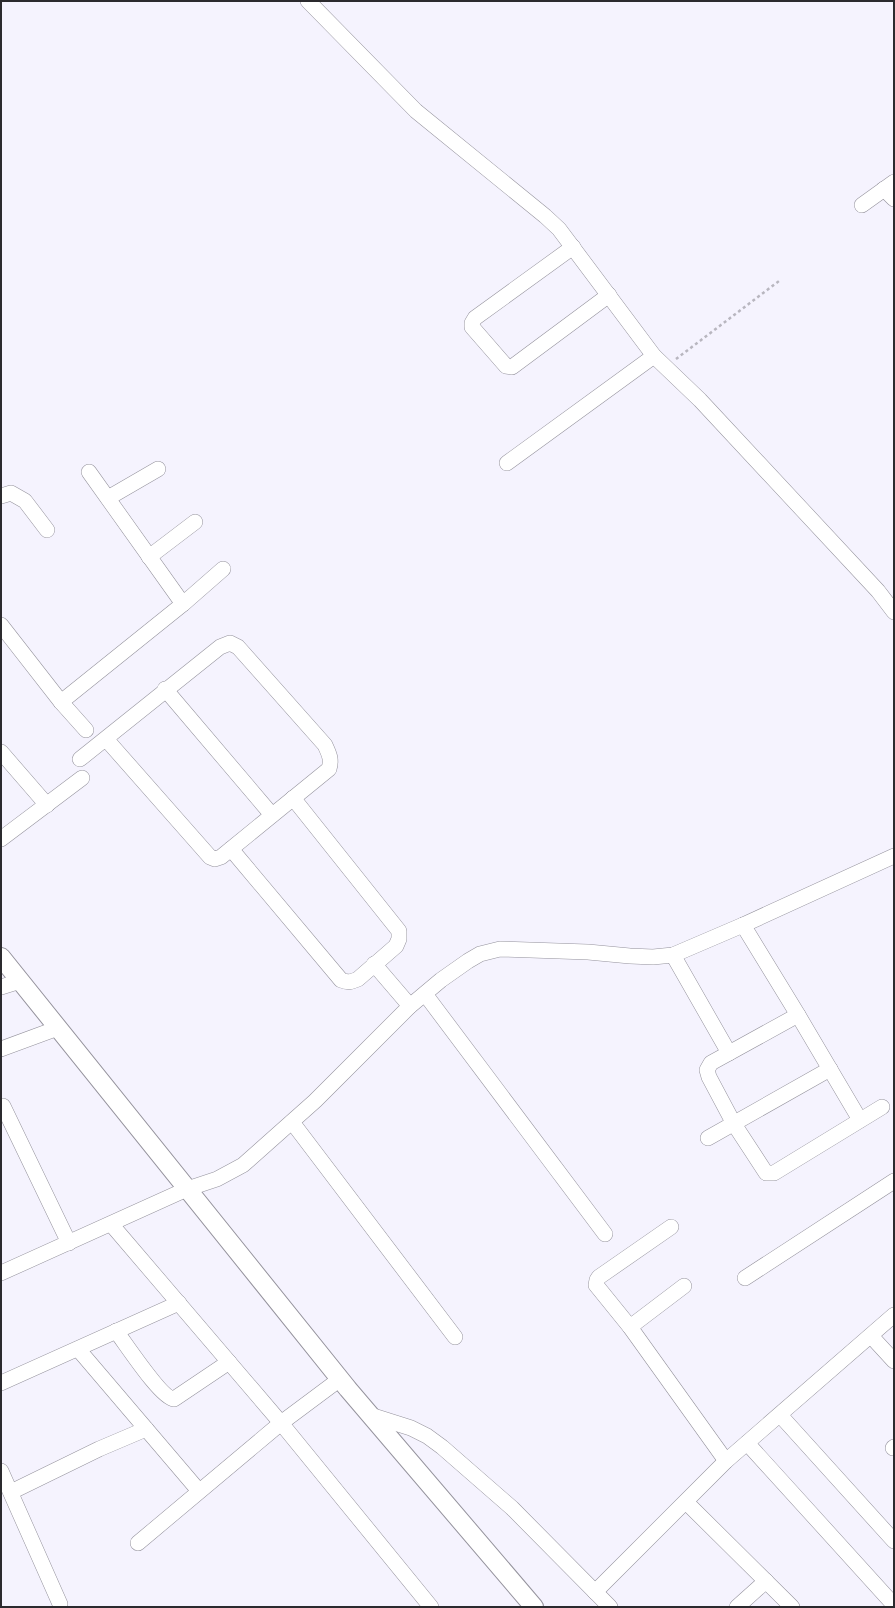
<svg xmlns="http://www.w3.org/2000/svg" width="895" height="1608" viewBox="0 0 895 1608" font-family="Roboto,sans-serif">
<rect width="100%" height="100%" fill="#f5f3fe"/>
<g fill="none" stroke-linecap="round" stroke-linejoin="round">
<defs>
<g id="minor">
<polyline points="308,1 416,111 545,216 559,229 654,356 700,400 878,591 894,612"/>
<polyline points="884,189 894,199"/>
<polyline points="862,205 894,182"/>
<polyline points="573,247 475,318 472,323 472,327 506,366 512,367 609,295"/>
<polyline points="507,463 654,356"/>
<polyline points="89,472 183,604"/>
<polyline points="1,496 11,493 25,501 47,530"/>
<polyline points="108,498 158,469"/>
<polyline points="149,557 195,522"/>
<polyline points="1,625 61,702 86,730"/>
<polyline points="165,689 272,815"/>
<polyline points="61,702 183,604 223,569"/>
<polyline points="1,752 47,805"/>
<path d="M80,759L220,647L230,643L238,647L325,745C329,754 332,759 329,769L221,857L215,859L210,857L106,739"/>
<polyline points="1,839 82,778"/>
<path d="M231,849L341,980C348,983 351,982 358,979L396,946L399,939V931L293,798"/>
<polyline points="743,925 798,1015 860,1120"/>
<polyline points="673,955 729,1053"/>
<polyline points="374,964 410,1006"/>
<polyline points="1,987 20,981"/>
<polyline points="425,994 605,1234"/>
<polyline points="798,1015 711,1063 707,1070 709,1077 734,1124 766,1173 774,1173 882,1107"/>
<polyline points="1,1049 58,1028"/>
<polyline points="3,1106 69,1243"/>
<polyline points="292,1122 455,1337"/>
<polyline points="708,1138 830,1069"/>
<polyline points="111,1224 281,1423 431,1607"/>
<polyline points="671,1227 599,1277 597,1280 596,1285 630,1327 726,1461"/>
<polyline points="1,1273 187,1189 217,1179 243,1165 315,1101 410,1006 441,980 468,961 480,954 500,949 588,952 630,956 653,957 673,955 743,925 894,856"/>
<polyline points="745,1278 894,1181"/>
<polyline points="630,1327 684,1286"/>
<path d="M116,1331C126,1344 161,1398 174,1399L229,1362"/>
<polyline points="871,1336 894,1361"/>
<polyline points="78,1349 199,1491"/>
<polyline points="1,1383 179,1303"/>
<polyline points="370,1415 411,1428 427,1436 442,1447 512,1508 610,1607"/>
<polyline points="780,1415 894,1541"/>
<polyline points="747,1443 894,1605"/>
<polyline points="893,1448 894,1447"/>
<polyline points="1,1471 60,1604"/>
<polyline points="11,1492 99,1449 146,1429"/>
<polyline points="686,1502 792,1607"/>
<polyline points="138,1543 281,1423 340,1379"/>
<polyline points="595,1592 726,1461 894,1315"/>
<polyline points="737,1607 766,1581"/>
</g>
<polyline id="tertiary" points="1,957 348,1389 534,1607"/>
</defs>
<use href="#minor" stroke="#95939d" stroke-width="16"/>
<use href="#tertiary" stroke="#95939d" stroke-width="20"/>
<polyline stroke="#b8b6bf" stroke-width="2.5" stroke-dasharray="3 3" stroke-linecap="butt" points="676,359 779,281"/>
<use href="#minor" stroke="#fff" stroke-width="15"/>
<use href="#tertiary" stroke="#fff" stroke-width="18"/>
</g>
<rect width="895" height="1608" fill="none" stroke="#2b2a2e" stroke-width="4"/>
</svg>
